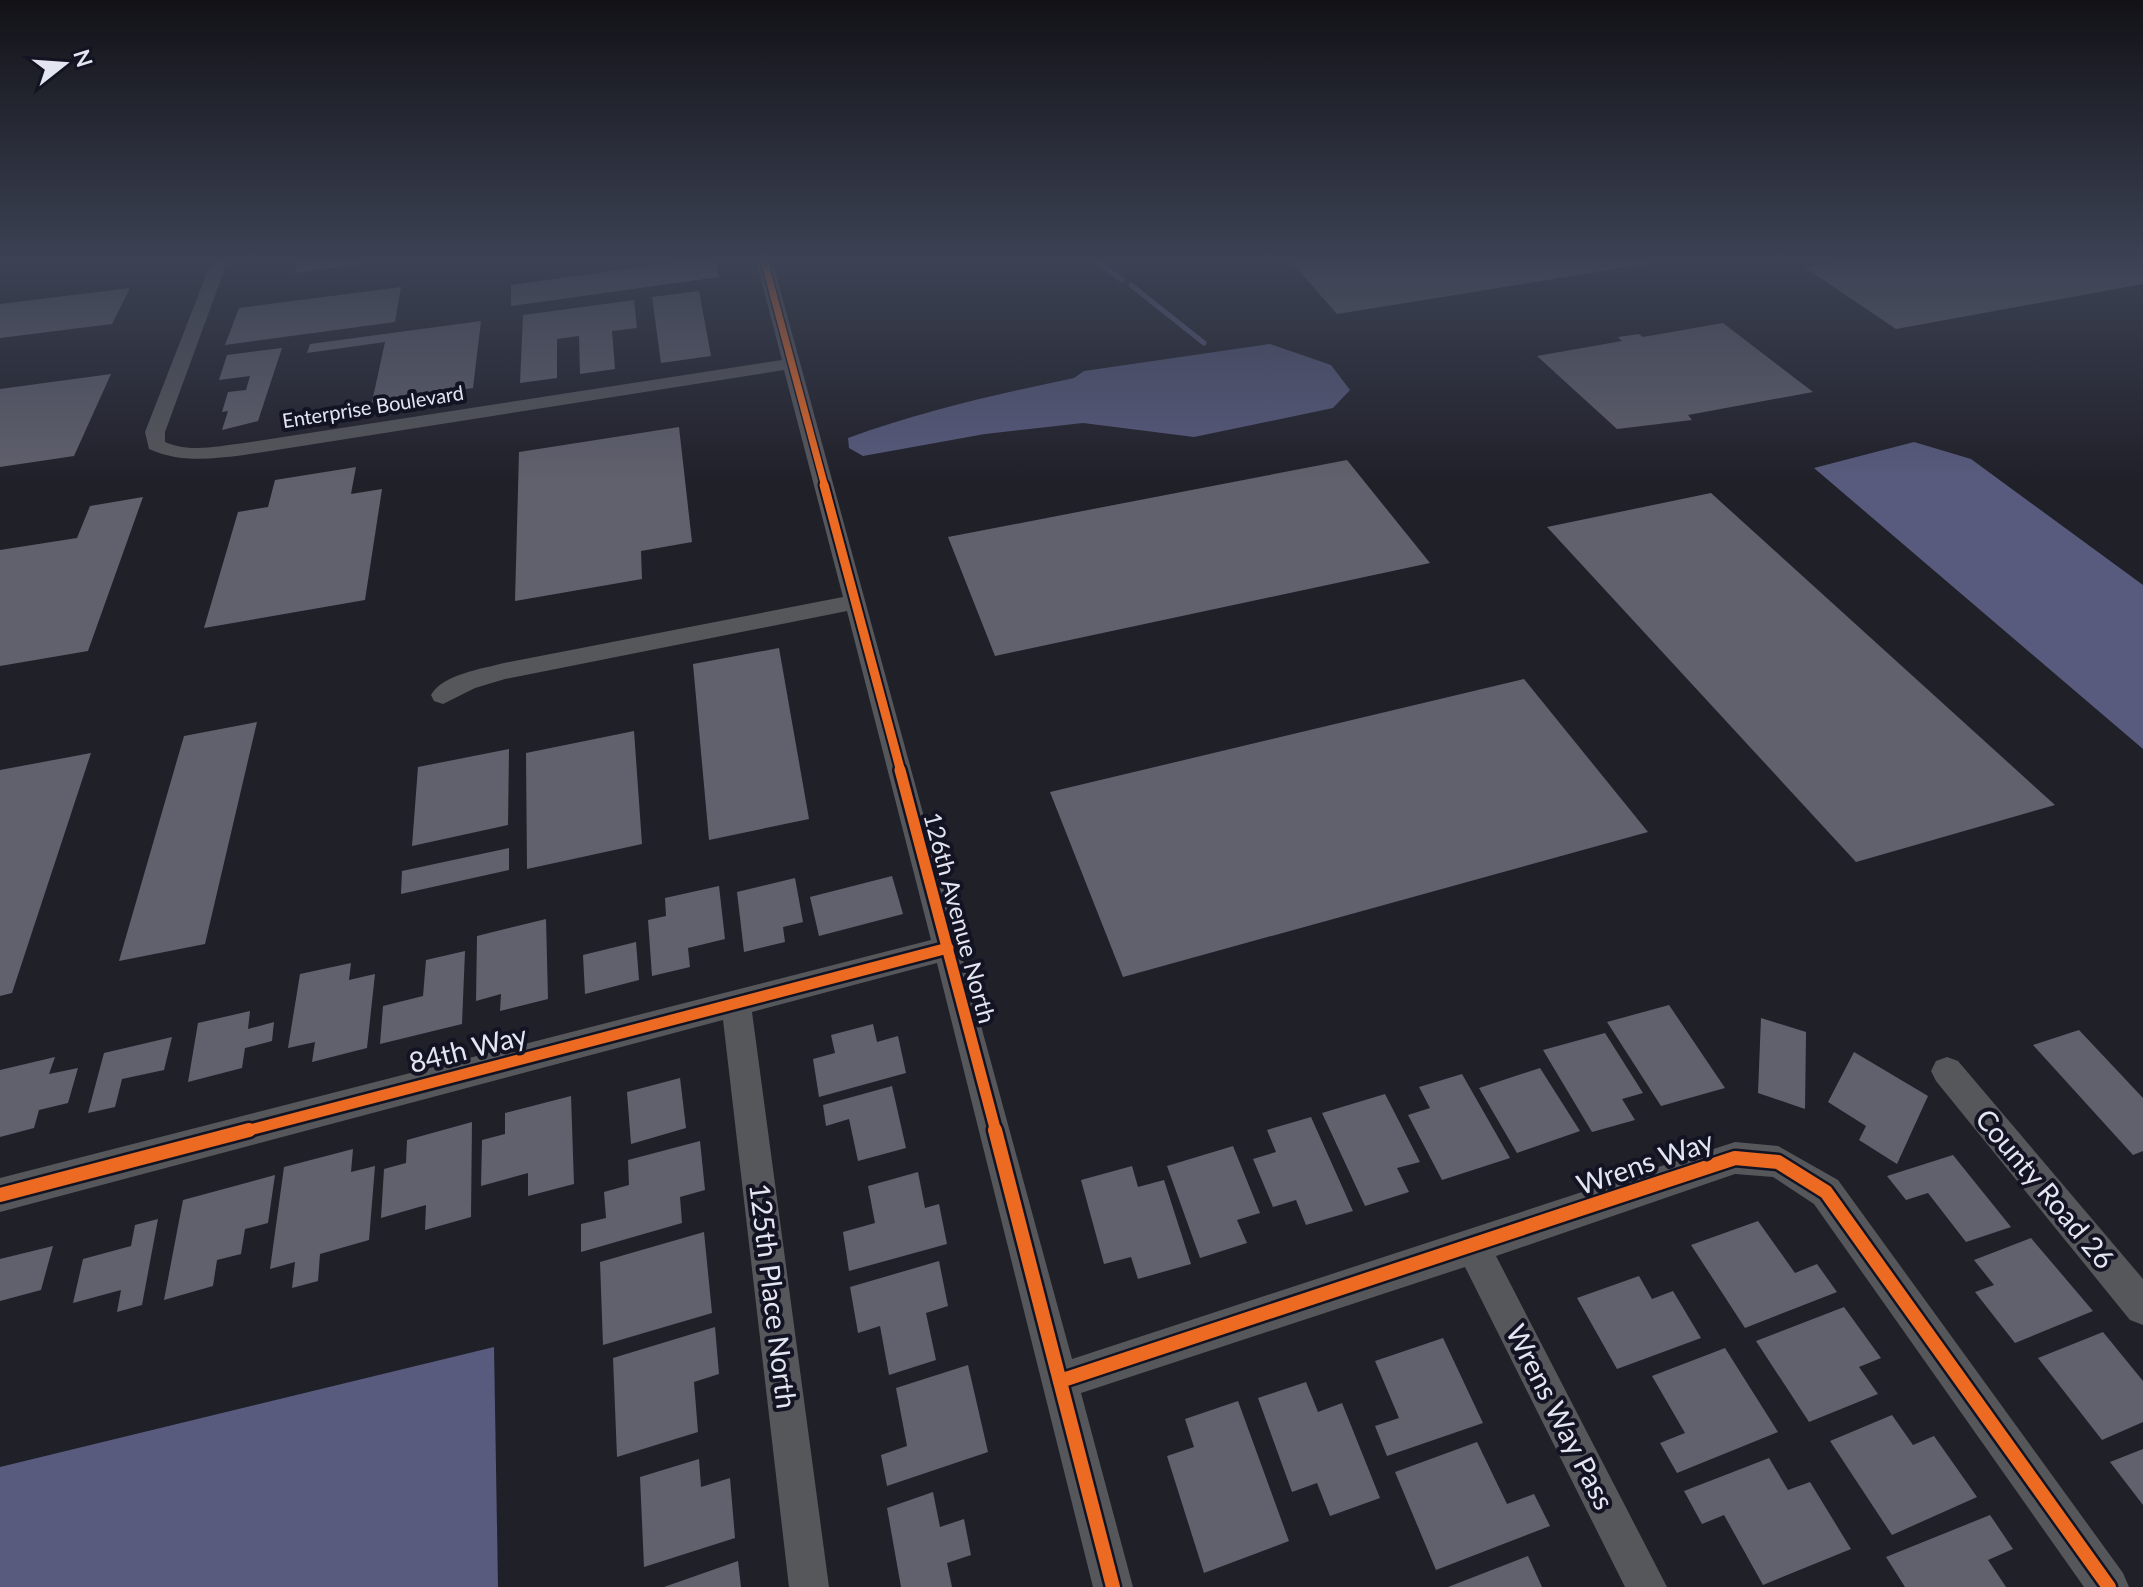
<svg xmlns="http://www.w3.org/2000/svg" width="2143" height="1587" viewBox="0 0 2143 1587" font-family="Lato,sans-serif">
<rect width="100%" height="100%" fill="#202029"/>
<g fill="#585b7d">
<path d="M1270,344L1331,365L1350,390L1333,408L1194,437L1083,423L985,434L863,456L849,448L848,438C922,411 997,394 1074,378L1084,371Z"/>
<polygon points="1914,442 1971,459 2143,585 2143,749 1814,468"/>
<polygon points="494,1347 498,1587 0,1587 0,1467"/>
</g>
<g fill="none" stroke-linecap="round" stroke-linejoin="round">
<g stroke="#585b7d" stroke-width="5">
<polyline points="1095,260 1122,280"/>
<polyline points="1131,285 1204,343"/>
</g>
</g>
<g fill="#61616d">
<polygon points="298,260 374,260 374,262 295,273"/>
<polygon points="691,260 715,260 719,277 511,306 511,285"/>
<polygon points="1290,260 1658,260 1658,262 1337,314"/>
<polygon points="1845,260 2143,260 2143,284 1896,329 1804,267"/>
<polygon points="401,287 395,322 225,345 239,308"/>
<polygon points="130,288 112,324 0,338 0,304"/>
<polygon points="699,291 711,356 661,363 652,297"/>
<polygon points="634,300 637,328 612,331 615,369 580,374 579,336 557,339 557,378 520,383 523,315"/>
<polygon points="481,321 473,388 372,402 385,342 307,353 310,344"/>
<polygon points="1723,323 1813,392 1688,415 1692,420 1617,429 1537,356 1622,341 1618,337 1639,334 1643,337"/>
<polygon points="282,348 258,421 222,430 228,411 222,412 228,392 246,390 250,376 219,380 227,355"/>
<polygon points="111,374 74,456 0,467 0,389"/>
<polygon points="679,427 692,542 641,551 642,579 515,601 519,452"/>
<polygon points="1347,460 1430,563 995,656 948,537"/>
<polygon points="356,467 351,494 382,489 365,600 204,628 238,512 268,507 275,480"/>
<polygon points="1711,493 2055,805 1856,862 1547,527"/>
<polygon points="143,497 88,651 0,666 0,550 77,538 90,506"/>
<polygon points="779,648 809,819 709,840 693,664"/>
<polygon points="1524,679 1648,832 1123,977 1050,792"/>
<polygon points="257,722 205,944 119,961 184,736"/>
<polygon points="634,731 642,844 527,869 526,753"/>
<polygon points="509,749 508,825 412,846 418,767"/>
<polygon points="91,753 12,993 0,996 0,770"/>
<polygon points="509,848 509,870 401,894 402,871"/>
<polygon points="892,876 903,914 819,936 810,897"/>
<polygon points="795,878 803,922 783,927 785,942 744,952 737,892"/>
<polygon points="719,886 725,939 688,948 690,967 652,976 648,920 666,916 665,898"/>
<polygon points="546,919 548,999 500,1011 501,994 476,1001 477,936"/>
<polygon points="636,942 639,980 585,994 583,955"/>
<polygon points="465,951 462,1024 380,1044 383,1006 423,996 426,960"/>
<polygon points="351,963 349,980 375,974 367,1048 312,1062 315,1042 288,1048 300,974"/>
<polygon points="1669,1005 1725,1088 1661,1106 1607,1022"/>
<polygon points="250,1011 248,1029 274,1022 272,1041 245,1048 242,1068 188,1082 198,1023"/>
<polygon points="1761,1018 1806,1032 1805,1109 1758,1093"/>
<polygon points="873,1024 877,1042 898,1036 906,1073 819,1097 813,1059 835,1053 831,1035"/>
<polygon points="2079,1030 2143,1098 2143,1151 2133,1155 2033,1045"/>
<polygon points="1605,1033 1643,1093 1622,1099 1635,1120 1592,1132 1543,1050"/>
<polygon points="172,1037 164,1070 122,1079 115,1107 88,1113 104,1053"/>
<polygon points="1854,1052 1928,1096 1897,1164 1859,1140 1866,1126 1828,1102"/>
<polygon points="55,1057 49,1074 78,1068 68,1103 39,1110 34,1128 0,1137 0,1070"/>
<polygon points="1540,1068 1580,1131 1517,1153 1479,1088"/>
<polygon points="1462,1074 1510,1158 1442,1180 1408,1115 1430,1108 1419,1087"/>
<polygon points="680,1078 686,1128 631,1144 627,1092"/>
<polygon points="892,1086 906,1148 858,1161 849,1119 826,1126 823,1105"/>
<polygon points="1385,1094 1420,1162 1397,1168 1409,1192 1365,1206 1322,1113"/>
<polygon points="571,1096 574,1184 528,1196 528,1173 481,1186 482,1140 505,1134 505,1113"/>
<polygon points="1311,1117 1353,1211 1306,1225 1296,1200 1273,1207 1253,1159 1276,1152 1267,1130"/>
<polygon points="472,1122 471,1217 425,1230 426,1205 381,1218 384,1169 406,1163 407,1140"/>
<polygon points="700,1141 705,1190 680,1197 682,1223 581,1252 581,1224 606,1218 604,1192 629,1185 628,1160"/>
<polygon points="1233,1146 1260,1213 1237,1220 1247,1243 1200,1258 1167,1166"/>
<polygon points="353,1149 351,1172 375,1166 369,1240 320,1254 318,1281 292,1288 295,1262 270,1269 284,1167"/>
<polygon points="1953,1155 2011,1227 1966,1242 1928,1193 1906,1200 1887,1176"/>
<polygon points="1132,1166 1138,1187 1164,1180 1191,1264 1138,1279 1131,1257 1104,1264 1081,1180"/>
<polygon points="918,1172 925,1208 939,1204 947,1244 849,1271 843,1232 875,1223 868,1186"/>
<polygon points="275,1175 268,1223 245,1229 241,1254 217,1260 213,1286 164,1300 183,1200"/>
<polygon points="158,1219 142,1305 117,1312 121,1290 73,1303 83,1259 131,1246 135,1225"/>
<polygon points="1758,1221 1795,1273 1817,1264 1837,1292 1745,1328 1691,1245"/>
<polygon points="704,1232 712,1313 603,1345 600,1262"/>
<polygon points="2031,1238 2093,1311 2015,1343 1975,1292 1994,1285 1974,1260"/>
<polygon points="53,1246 41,1290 0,1301 0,1259"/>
<polygon points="939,1261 948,1306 926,1313 936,1360 889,1375 880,1326 858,1333 850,1287"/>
<polygon points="1639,1276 1652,1299 1673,1291 1701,1338 1617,1369 1577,1298"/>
<polygon points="1844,1307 1881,1358 1859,1367 1878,1394 1809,1422 1756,1341"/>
<polygon points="715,1327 719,1374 694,1382 698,1432 617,1457 613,1358"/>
<polygon points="2103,1332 2143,1381 2143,1422 2102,1440 2038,1358"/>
<polygon points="1443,1338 1483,1423 1387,1456 1375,1426 1399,1418 1375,1361"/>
<polygon points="1725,1348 1778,1432 1677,1473 1660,1443 1685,1433 1652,1376"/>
<polygon points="968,1365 988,1452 887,1486 881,1455 907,1446 896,1388"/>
<polygon points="1306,1382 1318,1412 1342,1403 1380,1498 1330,1516 1317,1483 1292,1492 1258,1398"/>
<polygon points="1238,1401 1289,1541 1204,1573 1167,1456 1194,1447 1185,1419"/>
<polygon points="1892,1415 1913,1445 1934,1436 1977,1497 1892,1535 1830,1441"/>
<polygon points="1477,1442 1507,1504 1534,1494 1550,1526 1436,1570 1395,1472"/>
<polygon points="2143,1449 2143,1505 2110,1462"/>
<polygon points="1769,1458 1788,1490 1810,1482 1851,1549 1763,1585 1724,1515 1702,1524 1684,1491"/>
<polygon points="699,1459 701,1487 730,1478 735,1538 644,1567 640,1477"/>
<polygon points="933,1492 940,1527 964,1519 971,1555 947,1563 952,1587 901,1587 887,1508"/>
<polygon points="1990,1515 2013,1549 1988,1560 2006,1587 1905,1587 1886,1557"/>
<polygon points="1528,1556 1542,1587 1448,1587"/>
<polygon points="738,1561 741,1587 664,1587"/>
</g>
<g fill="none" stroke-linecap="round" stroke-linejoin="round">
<g fill="#56575b" fill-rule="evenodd">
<path d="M212,260H228L165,432V442C190,453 218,446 244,443L782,360L756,260H772L1072,1359L1735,1142L1778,1146L1838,1180L2123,1573L2129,1587H2084L1814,1204L1773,1177L1735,1174L1496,1256L1667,1587H1625L1465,1267L1081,1393L1133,1587H1093L937,963L752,1012L829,1587H789L723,1020L0,1212V1178L931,940L847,611L505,679L475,688L443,704L434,701L431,695C443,674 482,669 504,663L843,597L784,370L244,455C211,459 180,463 149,449L145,432Z"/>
<polygon points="1947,1057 1958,1061 2143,1279 2143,1325 2130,1320 1936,1081 1931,1071 1936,1061"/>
</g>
<defs>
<polyline id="cycleway-far3" points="764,260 825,487"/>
<polyline id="cycleway-far2" points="824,485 901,772"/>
<g id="cycleway-far1">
<polyline points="900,770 996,1132"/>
<polyline points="242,1132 948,948"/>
</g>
<g id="cycleway">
<polyline points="995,1130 1113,1587"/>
<polyline points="0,1195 249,1130"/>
<polyline points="1060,1381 1735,1158 1778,1162 1826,1192 2109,1587"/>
</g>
</defs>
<use href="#cycleway-far3" stroke="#131423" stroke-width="10"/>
<use href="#cycleway-far2" stroke="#131423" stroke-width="13"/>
<use href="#cycleway-far1" stroke="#131423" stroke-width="16"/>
<use href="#cycleway" stroke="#131423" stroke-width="19"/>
<use href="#cycleway-far3" stroke="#ed6a23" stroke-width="7"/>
<use href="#cycleway-far2" stroke="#ed6a23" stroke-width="9"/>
<use href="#cycleway-far1" stroke="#ed6a23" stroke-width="11"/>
<use href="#cycleway" stroke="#ed6a23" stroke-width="14"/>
</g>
<linearGradient id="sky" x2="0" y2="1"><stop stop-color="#121217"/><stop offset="0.54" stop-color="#3c4254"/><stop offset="1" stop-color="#3c4254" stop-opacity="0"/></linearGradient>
<rect width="2143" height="482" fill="url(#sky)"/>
<g text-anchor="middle" stroke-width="8" stroke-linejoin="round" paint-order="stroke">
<g font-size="20" fill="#e3e5f0" stroke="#131423">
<text transform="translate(373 407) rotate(-9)" y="7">Enterprise Boulevard</text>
</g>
<g font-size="24" fill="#e3e5f0" stroke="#131423">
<text transform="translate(959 918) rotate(75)" y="8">126th Avenue North</text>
</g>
<g font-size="28" fill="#e3e5f0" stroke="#131423">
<text transform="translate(468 1049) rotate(-14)" y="10">84th Way</text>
<text transform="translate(1645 1163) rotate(-19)" y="10">Wrens Way</text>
<text transform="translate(2045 1189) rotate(50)" y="10">County Road 26</text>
<text transform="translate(773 1296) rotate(83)" y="10">125th Place North</text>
<text transform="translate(1560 1417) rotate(63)" y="10">Wrens Way Pass</text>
</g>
</g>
<g transform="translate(64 64) rotate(73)" stroke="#131423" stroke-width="6" paint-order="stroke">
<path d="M0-6L14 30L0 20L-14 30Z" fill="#e3e5f0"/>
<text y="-12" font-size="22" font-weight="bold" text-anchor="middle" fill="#e3e5f0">N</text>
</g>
</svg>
